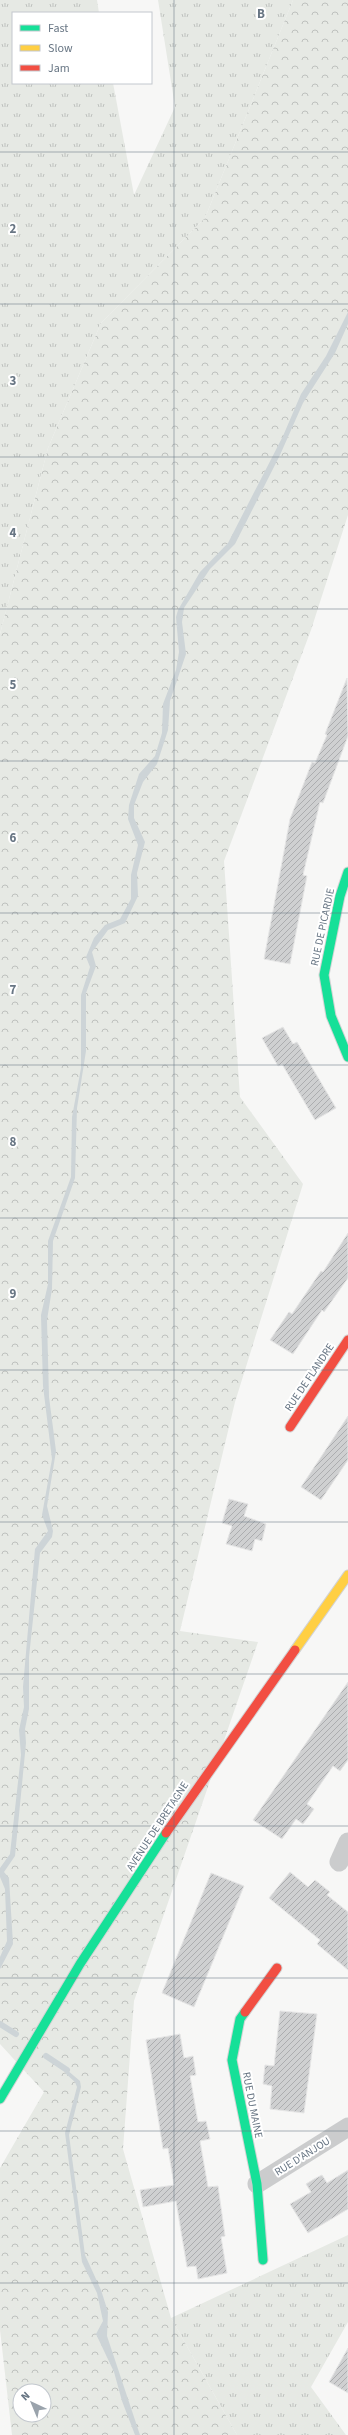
<svg xmlns="http://www.w3.org/2000/svg" width="348" height="2435" viewBox="0 0 348 2435" font-family="'Source Sans 3',sans-serif">
<defs>
<pattern id="grass-tufts" width="24" height="20" patternUnits="userSpaceOnUse"><rect width="24" height="20" fill="#e6e9e4"/><path d="M3 7l-1-3M5 7V3M7 7l1-3M15 17l-1-3M17 17v-4M19 17l1-3" fill="none" stroke="#bec1be"/></pattern>
<pattern id="park-crowns" width="20" height="18" patternUnits="userSpaceOnUse"><rect width="20" height="18" fill="#e6e9e4"/><path d="M2 6a3 3 0 1 1 6 0M12 15a3 3 0 1 1 6 0" fill="none" stroke="#bec1be"/></pattern>
<pattern id="building-hatch" width="6" height="6" patternUnits="userSpaceOnUse"><rect width="6" height="6" fill="#cfd0d1"/><path d="M-1 1l2-2M0 6l6-6M5 7l2-2" fill="none" stroke="#acadaf"/></pattern>
</defs>
<rect width="100%" height="100%" fill="#f7f7f6"/>
<g fill="url(#grass-tufts)">
<polygon points="0,0 97,0 99,13 13,13 13,83 113,83 134,195 175,107 158,0 293,0 205,218 101,323 48,448 0,634"/>
<polygon points="348,2235 348,2322 311,2387 346,2435 237,2435 171,2318"/>
</g>
<path fill="url(#park-crowns)" fill-rule="evenodd" d="M293,0H348V515L311,630L224,861L240,1097L303,1184L235,1402L180,1631L258,1642L134,2001L123,2149L171,2318L237,2435H12L0,2330V2168L44,2092L0,2044V634L48,448L101,323L205,218ZM20,2391H44V2415H20Z"/>
<g fill="#cdd4d7">
<polygon points="348,312 348,324 335,353 303,403 280,455 235,544 210,569 184,608 182,622 186,654 170,701 168,730 157,764 143,782 134,805 134,818 145,842 137,873 138,896 125,923 108,930 92,952 96,966 86,993 86,1051 77,1108 75,1178 53,1241 52,1289 47,1320 49,1397 56,1451 47,1506 53,1531 52,1537 40,1553 29,1657 29,1709 25,1729 26,1743 15,1856 4,1872 9,1878 13,1944 0,1969 0,1957 7,1941 5,1889 0,1877 0,1868 10,1854 21,1755 19,1730 24,1707 23,1687 35,1549 48,1531 42,1515 52,1459 43,1386 41,1315 48,1284 48,1241 71,1177 72,1117 81,1068 81,995 90,967 86,957 94,938 105,925 120,919 131,899 131,875 138,845 128,819 129,805 139,774 155,756 162,733 163,704 176,670 179,652 176,617 178,610 200,572 228,543 283,436 301,394 326,356"/>
<polygon points="67,2070 80,2081 81,2087 69,2135 85,2255 101,2290 108,2312 107,2336 140,2435 135,2435 122,2401 114,2372 96,2334 103,2321 97,2293 82,2262 65,2133 77,2087 75,2082 65,2073"/>
</g>
<g fill="none" stroke-linecap="round" stroke-linejoin="round">
<g stroke="#cdd4d7" stroke-width="6">
<polyline points="0,2024 16,2034"/>
<polyline points="46,2056 67,2070"/>
</g>
</g>
<g fill="url(#building-hatch)" stroke="#e6e6e6">
<polygon points="347,678 348,736 323,803 320,802 303,875 307,876 290,964 264,959 290,819 312,762 315,763 327,735 325,734"/>
<polygon points="283,1027 293,1044 297,1042 336,1108 315,1120 282,1064 278,1066 262,1038"/>
<polygon points="348,1233 348,1278 324,1312 322,1310 293,1354 270,1340 289,1312 292,1314 321,1271 323,1272"/>
<polygon points="348,1416 348,1460 321,1500 301,1487"/>
<polygon points="229,1499 248,1504 244,1516 266,1524 262,1541 255,1539 252,1551 226,1544 232,1526 222,1523"/>
<polygon points="348,1682 348,1760 340,1771 333,1766 307,1804 314,1809 303,1824 296,1819 282,1839 253,1820"/>
<polygon points="290,1872 308,1887 315,1880 330,1892 327,1895 348,1912 348,1970 317,1944 320,1940 269,1898"/>
<polygon points="211,1873 244,1886 194,2007 162,1993"/>
<polygon points="280,2011 317,2014 304,2113 270,2109 272,2086 263,2084 265,2065 274,2066"/>
<polygon points="180,2034 184,2058 193,2056 196,2075 190,2076 198,2122 206,2121 210,2139 200,2141 208,2187 218,2186 225,2236 221,2237 227,2273 198,2279 196,2266 187,2267 176,2201 143,2207 140,2190 174,2185 168,2148 163,2149 146,2040"/>
<polygon points="348,2170 348,2209 308,2233 290,2204 311,2192 306,2184 314,2179 322,2175 327,2183"/>
<polygon points="348,2348 348,2393 329,2382"/>
</g>
<g fill="none" stroke-linecap="round" stroke-linejoin="round">
<defs>
<g id="fast">
<polyline points="348,872 340,896 324,975 331,1016 348,1057"/>
<polyline points="245,2012 240,2019 232,2060 257,2184 263,2260"/>
<polyline points="0,2099 80,1964 166,1833"/>
</g>
<polyline id="slow" points="295,1650 348,1575"/>
<g id="jam">
<polyline points="290,1427 348,1340"/>
<polyline points="166,1833 295,1650"/>
<polyline points="245,2012 277,1968"/>
</g>
</defs>
<use href="#fast" stroke="#d3d3d4" stroke-width="11"/>
<use href="#slow" stroke="#d3d3d4" stroke-width="11"/>
<use href="#jam" stroke="#d3d3d4" stroke-width="11"/>
<g stroke="#cbcccd" stroke-width="19">
<polyline points="339,1862 348,1842"/>
<polyline points="257,2184 348,2127"/>
</g>
<use href="#fast" stroke="#16e098" stroke-width="9"/>
<use href="#slow" stroke="#ffcf43" stroke-width="9"/>
<use href="#jam" stroke="#f24e42" stroke-width="9"/>
</g>
<path fill="none" stroke="#687684" stroke-width="1" stroke-opacity="0.55" d="M174,0V2435M0,152H348M0,304H348M0,457H348M0,609H348M0,761H348M0,913H348M0,1065H348M0,1218H348M0,1370H348M0,1522H348M0,1674H348M0,1826H348M0,1978H348M0,2131H348M0,2283H348"/>
<g text-anchor="middle" stroke-width="4" stroke-linejoin="round" paint-order="stroke">
<g font-size="11" fill="#687684" stroke="#fff">
<text transform="translate(322 927) rotate(-78)" y="4">RUE DE PICARDIE</text>
<text transform="translate(309 1377) rotate(-56)" y="4">RUE DE FLANDRE</text>
<text transform="translate(157 1826) rotate(-57)" y="4">AVENUE DE BRETAGNE</text>
<text transform="translate(253 2105) rotate(79)" y="4">RUE DU MAINE</text>
<text transform="translate(302 2156) rotate(-32)" y="4">RUE D'ANJOU</text>
</g>
</g>
<g font-size="13" text-anchor="middle" font-weight="bold" fill="#687684" stroke="#fff" stroke-width="4" stroke-linejoin="round" paint-order="stroke">
<text x="261" y="18">B</text>
<text x="13" y="233">2</text>
<text x="13" y="385">3</text>
<text x="13" y="537">4</text>
<text x="13" y="689">5</text>
<text x="13" y="842">6</text>
<text x="13" y="994">7</text>
<text x="13" y="1146">8</text>
<text x="13" y="1298">9</text>
</g>
<rect x="12" y="12" width="140" height="72" fill="#ffffff" stroke="#c3c8ce"/>
<rect x="20" y="25" width="20" height="6" fill="#16e098" stroke="#c3c8ce"/>
<text x="48" y="32" font-size="12" fill="#687684">Fast</text>
<rect x="20" y="45" width="20" height="6" fill="#ffcf43" stroke="#c3c8ce"/>
<text x="48" y="52" font-size="12" fill="#687684">Slow</text>
<rect x="20" y="65" width="20" height="6" fill="#f24e42" stroke="#c3c8ce"/>
<text x="48" y="72" font-size="12" fill="#687684">Jam</text>
<g transform="translate(32 2403) rotate(316)"><circle r="19" fill="#ffffff" stroke="#c3c8ce"/>
<path d="M0-3L7 15L0 10L-7 15Z" fill="#9aa3ac"/>
<text y="-6" font-size="11" font-weight="bold" text-anchor="middle" fill="#687684">N</text>
</g>
</svg>
